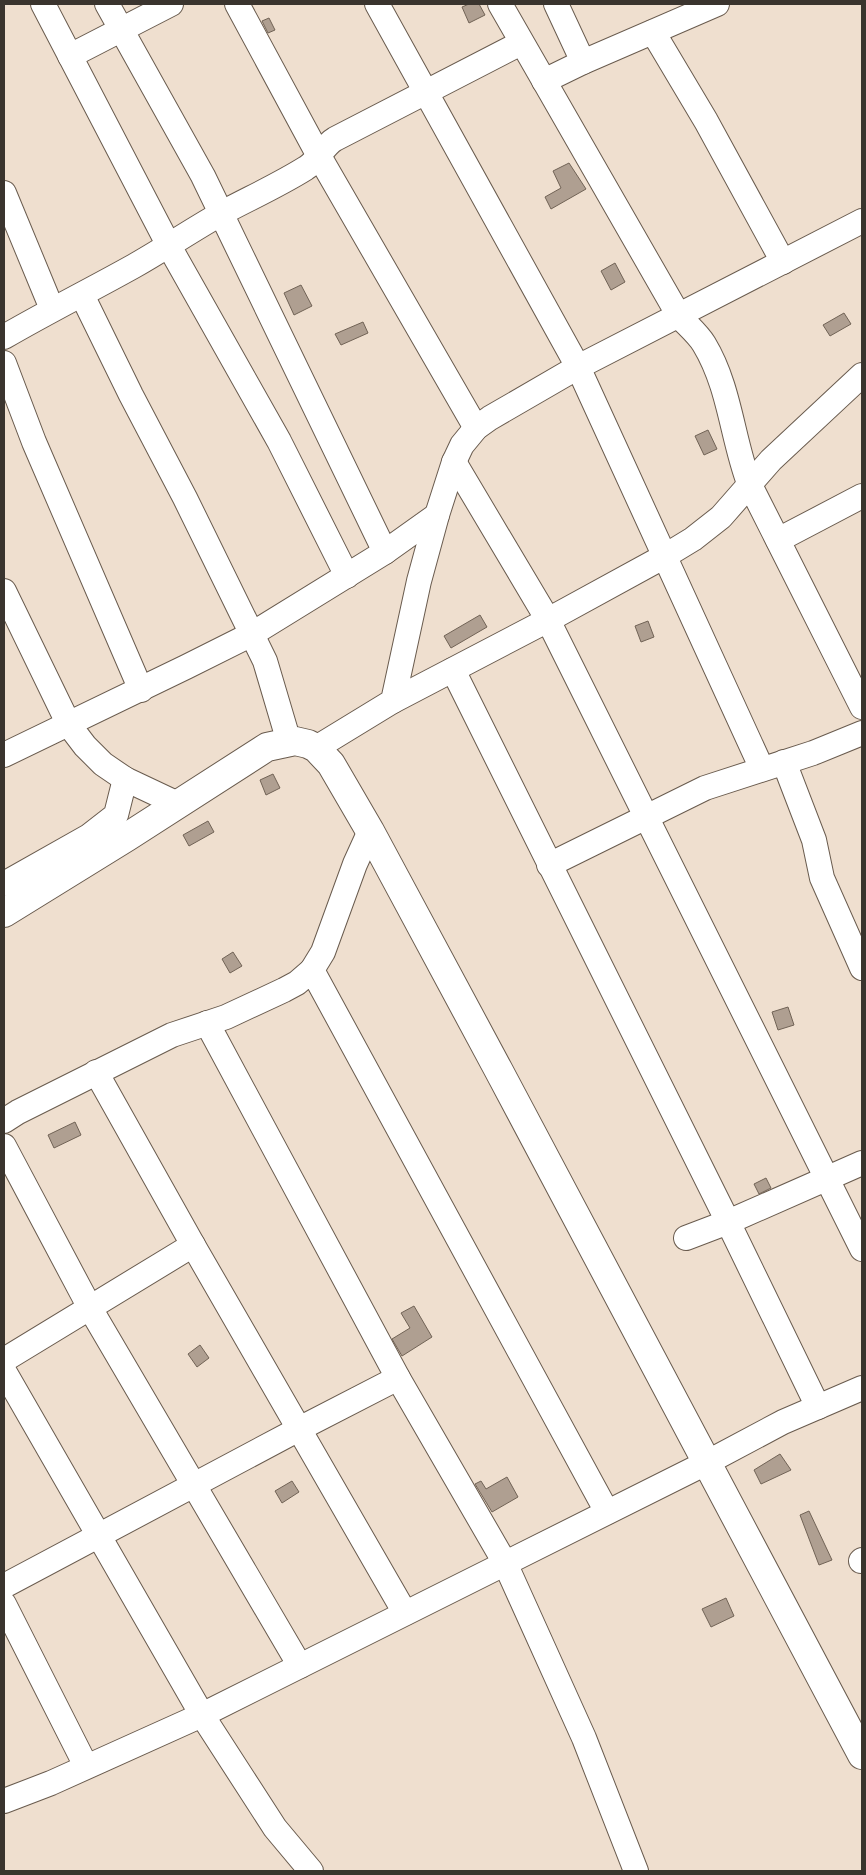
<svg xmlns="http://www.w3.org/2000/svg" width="866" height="1875" viewBox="0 0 866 1875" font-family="'IBM Plex Serif',serif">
<rect width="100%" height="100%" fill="#efdfcf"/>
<g fill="#af9f91" stroke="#716356">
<polygon points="469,4 479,4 485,15 469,23 462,7"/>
<polygon points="269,18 275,30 268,33 262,21"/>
<polygon points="569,163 586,189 551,209 545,197 561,188 553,171"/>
<polygon points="615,263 625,282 611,290 601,271"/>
<polygon points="301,285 312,306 294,315 284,293"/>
<polygon points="844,313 851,324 830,336 823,325"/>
<polygon points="363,322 368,333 341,345 335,334"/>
<polygon points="708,430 717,449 704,455 695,436"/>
<polygon points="480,615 487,627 451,648 444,636"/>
<polygon points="648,621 654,637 641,642 635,626"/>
<polygon points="273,774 280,788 266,795 260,780"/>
<polygon points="208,821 214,832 189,846 183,835"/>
<polygon points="233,952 242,966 230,973 222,959"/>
<polygon points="788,1007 794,1025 778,1030 772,1012"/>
<polygon points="75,1122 81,1135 54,1148 48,1135"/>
<polygon points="766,1178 771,1188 759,1194 754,1184"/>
<polygon points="414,1306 432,1337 402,1356 392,1339 410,1328 401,1313"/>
<polygon points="200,1345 209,1358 197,1367 188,1354"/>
<polygon points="780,1454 791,1470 761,1484 754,1470"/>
<polygon points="507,1477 518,1497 492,1512 475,1484 481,1481 486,1489"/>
<polygon points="292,1481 299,1492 282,1503 275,1491"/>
<polygon points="809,1511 832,1560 819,1565 800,1515"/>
<polygon points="726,1598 734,1616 711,1627 702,1609"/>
</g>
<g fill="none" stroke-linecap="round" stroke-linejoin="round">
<defs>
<g id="minor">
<polyline points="43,4 169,246 279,441 347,576"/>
<polyline points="107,4 203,176 385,552"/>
<polyline points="237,4 319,156 476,428"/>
<polyline points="377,4 578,367 762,769"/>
<path d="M500,4L679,316C687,325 698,334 704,344C730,387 732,438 749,483L862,707"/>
<polyline points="556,4 583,62"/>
<polyline points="653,32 706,121 783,262"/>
<polyline points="70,56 171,4"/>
<polyline points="544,81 583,62 717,4"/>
<polyline points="4,193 52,309"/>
<polyline points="82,295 131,395 185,498 265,661 289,742"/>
<path d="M4,337C47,312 91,290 134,266C164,249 192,230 222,213C250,198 279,185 306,168C318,161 323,146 335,139L521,43"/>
<polyline points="4,363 34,442 141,690"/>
<polyline points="454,462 548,620 862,1249"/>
<polyline points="778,540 862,496"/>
<polyline points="4,591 69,725 85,746 103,764 125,779 178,804"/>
<polyline points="453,670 728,1222 818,1407"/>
<polyline points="393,701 548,620 665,556 693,539 721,517 771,460 862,375"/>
<polyline points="316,748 393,701 419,581 437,515 454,462 462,445 476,428 490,418 578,367 862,221"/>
<polyline points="4,755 186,667 252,634 385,552 437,515"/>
<polyline points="784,762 814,840 822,878 862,968"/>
<polyline points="549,865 705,788 813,753 862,733"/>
<polyline points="4,884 89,836 116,815 125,779"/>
<polyline points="312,970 323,952 355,864 370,831"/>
<polyline points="207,1023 398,1378 505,1563 584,1738 636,1871"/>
<polyline points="96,1072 193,1245 405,1613"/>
<polyline points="4,1121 18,1112 172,1035 226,1017 284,990 297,983 312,970 607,1512"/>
<polyline points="4,1146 90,1308 300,1666"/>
<polyline points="686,1238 728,1222 862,1163"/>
<polyline points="4,1360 193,1245"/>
<polyline points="4,1371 202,1715 275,1828 311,1871"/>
<polyline points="861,1561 862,1560"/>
<polyline points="4,1586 299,1429 398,1378"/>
<polyline points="4,1604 86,1766"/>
<polyline points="4,1801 51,1783 202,1715 706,1463 783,1422 862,1388"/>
</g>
<polyline id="major" points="4,913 127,837 267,747 295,741 308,744 316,748 331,764 370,831 499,1071 862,1755"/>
</defs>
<use href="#minor" stroke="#695b4e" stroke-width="26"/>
<use href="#major" stroke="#695b4e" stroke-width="30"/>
<use href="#minor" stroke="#fff" stroke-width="24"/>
<use href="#major" stroke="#fff" stroke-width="28"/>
</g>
<rect width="866" height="1875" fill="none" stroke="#3a342e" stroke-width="10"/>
</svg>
